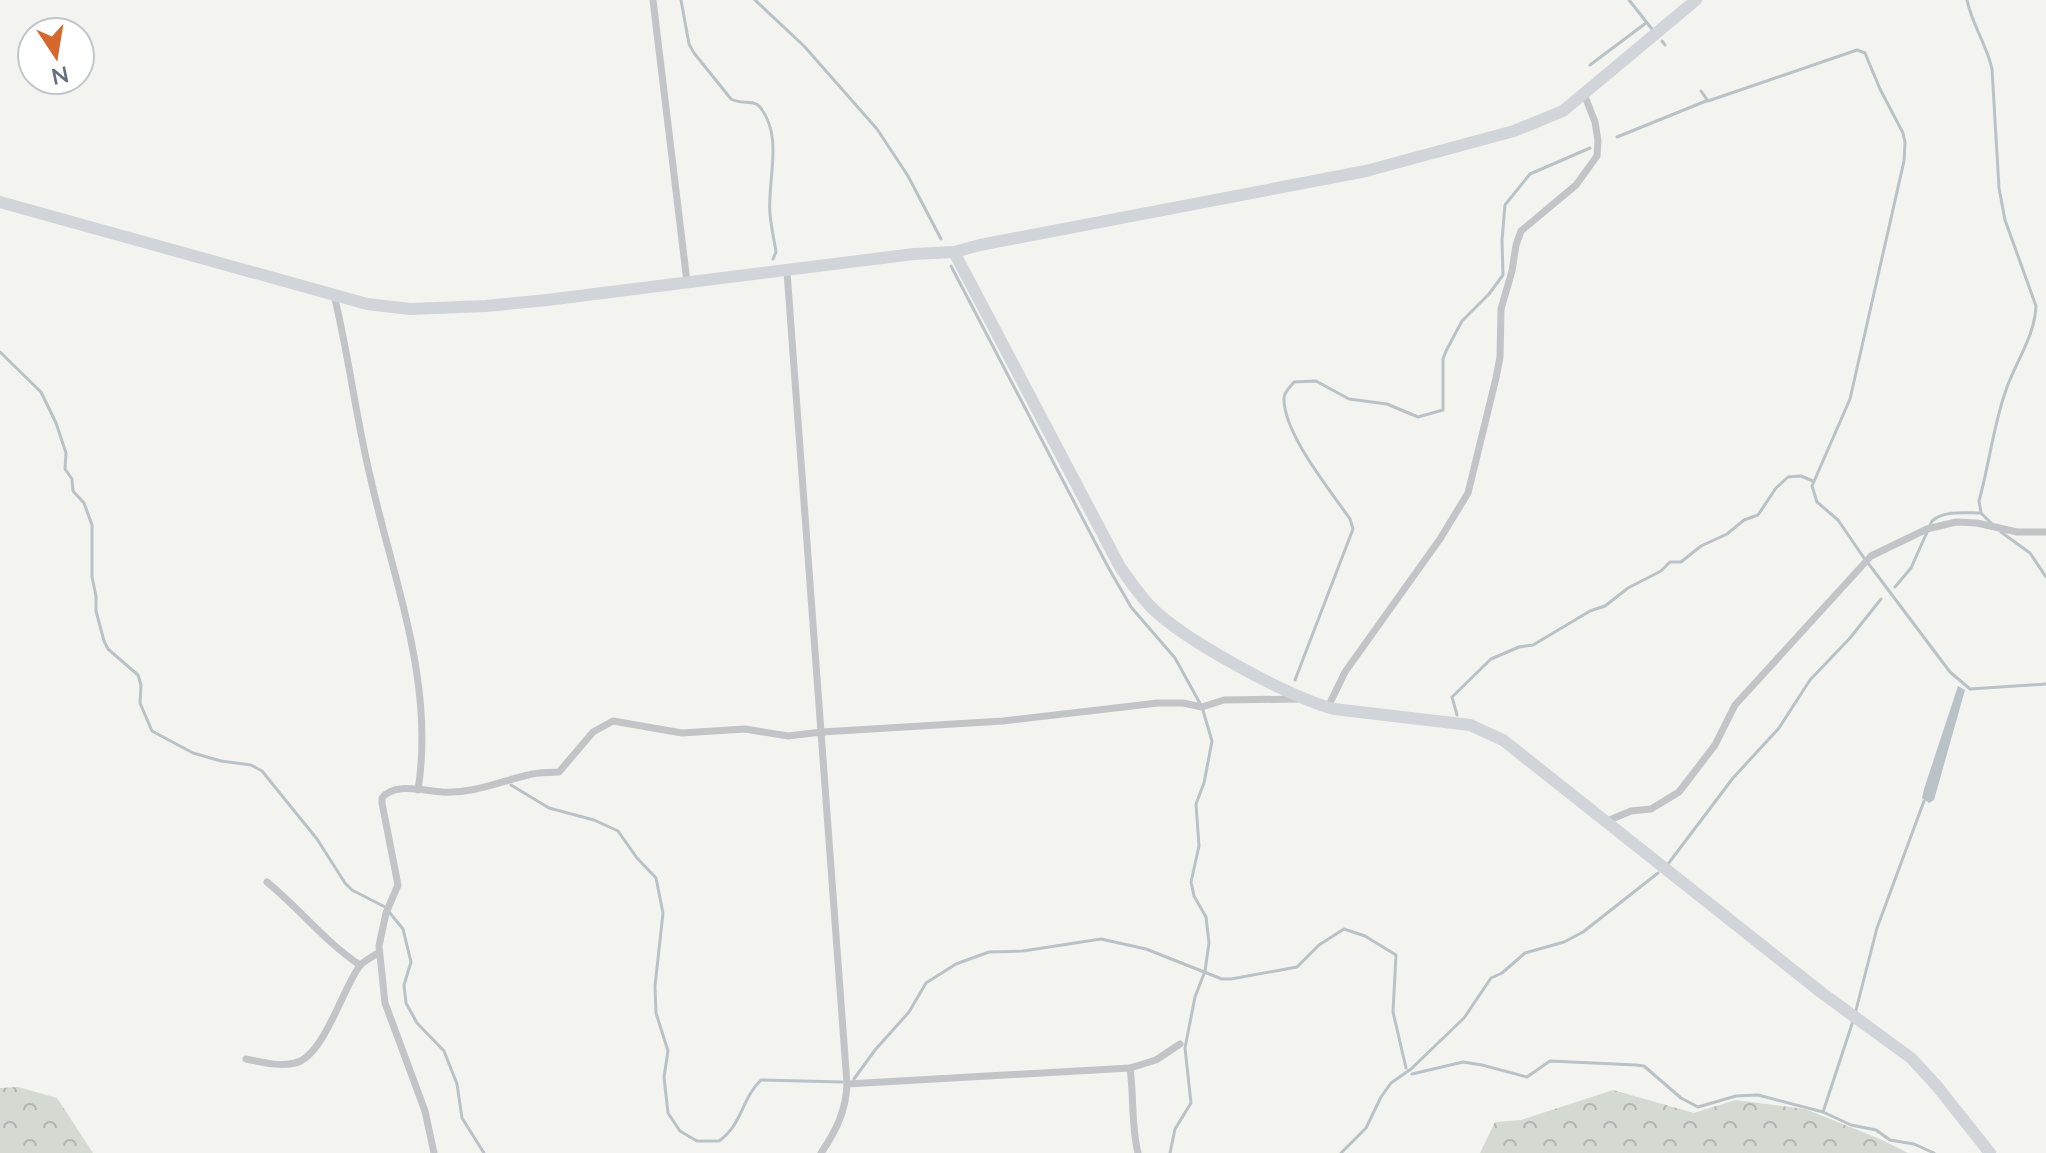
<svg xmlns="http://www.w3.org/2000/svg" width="2046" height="1153" viewBox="0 0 2046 1153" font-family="Lato,sans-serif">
<defs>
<pattern id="forest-crowns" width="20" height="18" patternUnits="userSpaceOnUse" patternTransform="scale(2)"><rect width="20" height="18" fill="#d4dad1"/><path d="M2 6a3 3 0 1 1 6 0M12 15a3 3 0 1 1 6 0" fill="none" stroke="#b0b5af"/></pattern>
</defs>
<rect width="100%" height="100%" fill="#f3f4f0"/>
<g fill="url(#forest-crowns)">
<polygon points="18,1087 57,1098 93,1153 0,1153 0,1088"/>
<polygon points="1613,1090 1694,1113 1735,1100 1805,1109 1880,1139 1908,1153 1480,1153 1495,1122 1521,1120"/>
</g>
<polygon fill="#b9c2c7" points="1958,686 1965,690 1934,800 1929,803 1922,798 1924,789"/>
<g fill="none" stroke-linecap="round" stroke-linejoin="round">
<g stroke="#b9c2c7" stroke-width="3">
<path d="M681,0L689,44L694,53L731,99C741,105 753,99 760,107C784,137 767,180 770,214C771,226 774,239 776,252L773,259"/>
<polyline points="755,0 804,46 877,129 908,176 941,239"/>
<polyline points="1629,0 1652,29"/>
<path d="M1967,0C1972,25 1987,45 1992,69L1999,188L2005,220L2036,306C2035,337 2014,364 2005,393C1993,428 1989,465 1979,501L1981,513L1992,524"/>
<polyline points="1662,41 1665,45"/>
<polyline points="1590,65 1646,23"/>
<polyline points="1701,91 1708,101 1857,50 1865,53 1880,89 1903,133 1905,142 1904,161 1850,399 1812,486 1817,502 1838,520 1864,558"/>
<polyline points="1617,137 1706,101"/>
<polyline points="951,266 1108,567 1131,607 1175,658 1202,707 1212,741 1204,783 1196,804 1199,846 1191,882 1194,896 1206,917 1209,943 1205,971 1195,997 1185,1048 1191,1103 1175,1129 1170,1153"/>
<polyline points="0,352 41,392 56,423 66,453 65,469 72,479 73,491 84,503 92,525 92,577 96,596 96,611 104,641 108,649 138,675 141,685 140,703 152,731 193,753 221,761 251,765 262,771 317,839 345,883 352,890 385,907 403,929 411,962 404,985 406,1003 417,1023 444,1051 457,1084 462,1118 484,1153"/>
<polyline points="2001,532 2030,553 2046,577"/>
<polyline points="1868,563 1950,672 1970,689 2046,684"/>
<path d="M1895,587L1911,568L1932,521C1945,510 1965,513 1981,513"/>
<path d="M1295,680L1353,529L1350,519C1330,490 1283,433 1284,398C1284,392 1290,387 1294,382L1316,381L1349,399L1387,404L1418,417L1443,410V359L1446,351L1462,321L1489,294L1503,275L1502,240L1505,205L1530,174L1590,148"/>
<polyline points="1457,715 1452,697 1491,659 1519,647 1533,645 1590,611 1605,606 1628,588 1661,571 1670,562 1681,562 1701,546 1727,534 1744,520 1758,515 1776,488 1788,477 1801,476 1813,481"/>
<path d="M511,785L549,808L594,820L618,831L637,858L656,878L663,913L655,986L656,1013L668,1051L664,1077L668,1113L680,1131L690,1137L697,1141H719C742,1125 742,1098 761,1080L842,1082"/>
<polyline points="1668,864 1733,778 1779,728 1810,680 1850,638 1881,599"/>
<polyline points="1855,1014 1877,928 1924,801"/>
<polyline points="1412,1074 1463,1062 1482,1065 1527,1077 1550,1061 1636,1065 1644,1066 1681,1098 1698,1107 1736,1096 1758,1095 1823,1112 1851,1125 1876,1130 1890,1140 1914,1144 1934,1153"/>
<polyline points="854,1079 875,1050 909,1012 926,983 956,964 989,952 1023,951 1101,939 1146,949 1222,979 1231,979 1297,967 1319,945 1344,929 1365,936 1396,955 1393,1012 1406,1068"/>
<polyline points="1823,1112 1853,1021"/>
<polyline points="1341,1153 1366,1128 1381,1097 1391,1083 1411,1069 1464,1018 1491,978 1502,973 1525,953 1564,942 1583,932 1658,873"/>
</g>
<g stroke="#c2c4c8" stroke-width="7">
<polyline points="653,0 687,282"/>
<path d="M787,272L847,1084C846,1111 836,1131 821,1153"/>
<path d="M334,295C349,356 356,419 371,480C394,582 435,684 418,790"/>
<polyline points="1328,707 1345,672 1440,539 1468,493 1496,378 1500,357 1501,309 1512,271 1516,245 1521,231 1576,185 1597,156 1598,141 1595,122 1584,94"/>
<polyline points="1607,821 1631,811 1651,809 1679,792 1715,745 1735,705 1871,556 1927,529 1956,522 1977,523 2017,532 2046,532"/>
<path d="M267,882C300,909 325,942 360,965"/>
<path d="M246,1059C262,1062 279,1067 295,1063C324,1056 342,990 359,967C363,961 372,957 378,953"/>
<path d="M1130,1068C1134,1096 1131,1125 1138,1153"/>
<polyline points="847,1084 1130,1068 1156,1060 1180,1044"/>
<path d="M434,1153L425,1111L385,1003L379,946L386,913L398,885L382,803V798C394,782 424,791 442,792C472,794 499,782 528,775C538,772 548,773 559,772L593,732L613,721L682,733L745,729L788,736L822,732L1003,721L1158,703H1183L1202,707L1224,700L1300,699"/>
</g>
<g stroke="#d1d4d9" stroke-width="12">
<polyline points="0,202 367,304 410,309 486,306 547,300 914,254 954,252 980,245 1366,171 1514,131 1563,111 1696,0"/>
<path d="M954,252L1120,567C1129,580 1139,594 1150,606C1183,640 1289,697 1334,709L1470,725L1503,740L1822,993L1911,1058L1936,1085L1990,1153"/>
</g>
</g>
<g transform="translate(56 56) rotate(168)"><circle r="38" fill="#ffffff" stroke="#c1c6cc" stroke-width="2"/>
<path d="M0-6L14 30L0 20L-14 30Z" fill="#d6682d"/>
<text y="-12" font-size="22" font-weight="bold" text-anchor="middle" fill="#65707f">N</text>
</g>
</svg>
